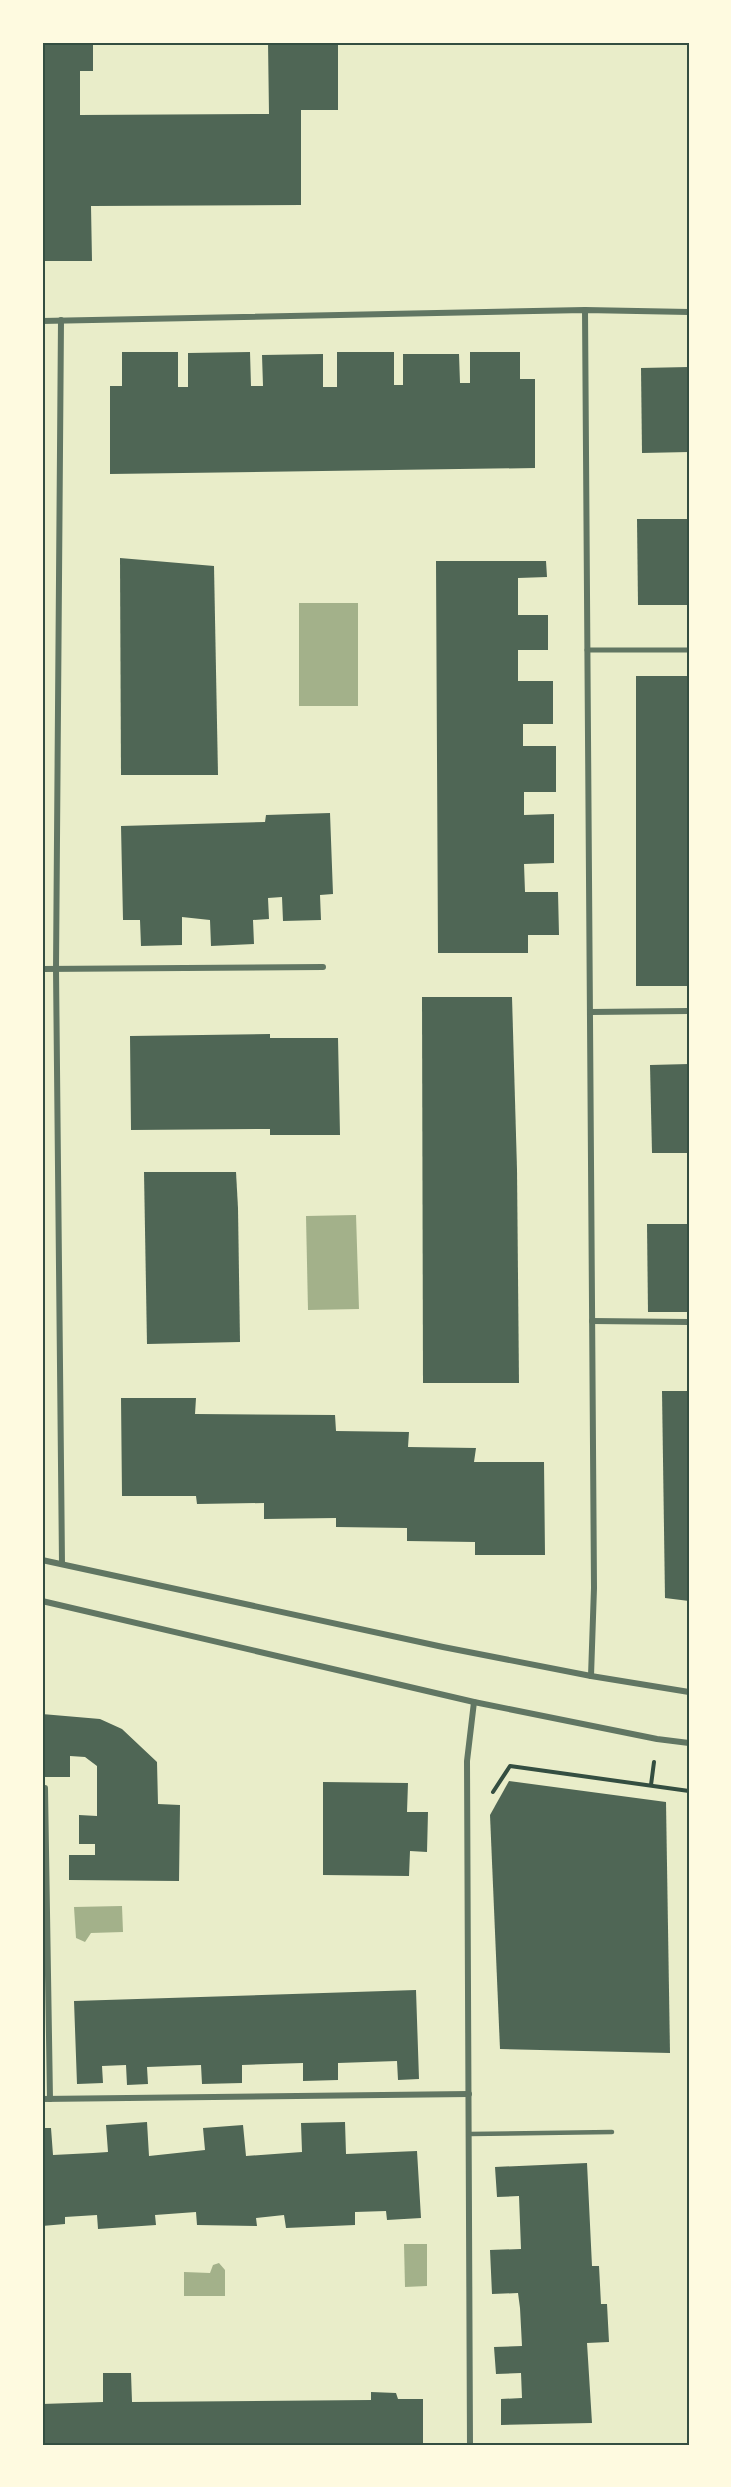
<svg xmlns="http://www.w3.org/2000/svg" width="731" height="2487" viewBox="0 0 731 2487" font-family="Manrope,sans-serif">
<rect width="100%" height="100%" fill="#e9edc9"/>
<g fill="#a3b18a">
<rect x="299" y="603" width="59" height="103"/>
<polygon points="356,1215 359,1309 308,1310 306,1216"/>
<polygon points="122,1906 123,1932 91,1933 85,1942 76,1938 74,1907"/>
<polygon points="404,2244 427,2244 427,2286 405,2287"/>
<polygon points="219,2263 225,2270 225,2296 184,2296 184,2272 210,2273 213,2265"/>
</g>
<g fill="#4f6655">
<polygon points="42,42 93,42 93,71 80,71 80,115 269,114 268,42 338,42 338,110 301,110 301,205 91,206 92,261 42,261"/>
<polygon points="122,352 178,352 178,387 188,387 188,353 250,352 251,386 263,386 262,355 323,354 323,387 337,387 337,352 394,352 394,385 403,385 403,354 459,354 460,383 470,383 470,352 520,352 520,379 535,379 535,468 110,474 110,386 122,386"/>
<polygon points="689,367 689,452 642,453 641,368"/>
<polygon points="637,519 689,519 689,605 638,605"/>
<polygon points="120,558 214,566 218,775 121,775"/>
<polygon points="436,561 546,561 547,577 518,578 518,615 548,615 548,650 518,650 518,681 553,681 553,724 523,724 523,746 556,746 556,792 524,792 524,815 554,814 554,863 524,864 525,892 558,892 559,935 528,935 528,953 438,953"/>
<rect x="636" y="676" width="53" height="310"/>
<polygon points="330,813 333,894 320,895 321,920 283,921 282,897 268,898 269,919 253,920 254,944 211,946 210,920 182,917 182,945 141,946 140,920 123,920 121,826 265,822 266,815"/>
<polygon points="422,997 512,997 517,1169 519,1383 423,1383"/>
<polygon points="270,1034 270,1038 338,1038 340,1135 270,1135 270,1129 131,1130 130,1036"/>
<polygon points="689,1064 689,1153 652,1153 650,1065"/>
<polygon points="144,1172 236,1172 238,1208 240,1342 147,1344"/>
<polygon points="647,1224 689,1224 689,1312 648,1312"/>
<polygon points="662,1391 689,1391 689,1601 665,1598"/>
<polygon points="121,1398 196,1398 195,1414 335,1415 336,1431 409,1432 408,1447 476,1448 474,1462 544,1462 545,1555 475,1555 475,1542 407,1541 407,1528 336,1527 336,1518 264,1519 264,1503 197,1504 196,1496 122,1496"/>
<polygon points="42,1714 100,1719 122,1729 157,1762 158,1804 180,1805 179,1881 69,1880 69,1855 95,1855 95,1844 79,1844 79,1815 97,1816 97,1766 85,1757 70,1756 70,1777 42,1777"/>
<polygon points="509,1781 666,1802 670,2053 500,2049 490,1815"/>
<polygon points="323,1782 408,1783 407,1812 428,1812 427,1852 410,1851 409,1876 323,1875"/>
<polygon points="416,1990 419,2079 398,2080 397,2061 338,2063 338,2080 303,2081 303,2063 242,2065 242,2083 202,2084 201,2065 147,2067 148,2084 127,2085 126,2065 102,2066 103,2083 77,2084 74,2001"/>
<polygon points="147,2122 149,2156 205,2150 203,2128 243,2125 246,2156 302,2152 301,2123 345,2122 346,2154 417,2151 421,2218 387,2220 386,2211 355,2212 355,2225 286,2228 284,2215 256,2218 257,2226 197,2225 196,2212 155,2215 156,2225 98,2229 97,2215 65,2217 65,2224 42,2226 42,2128 51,2128 53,2155 93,2153 108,2152 106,2125"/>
<polygon points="587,2163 592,2266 599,2266 601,2304 607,2304 609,2342 587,2343 592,2423 501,2425 501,2399 522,2398 521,2373 496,2374 494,2347 522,2346 520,2308 518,2293 492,2294 490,2250 521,2249 519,2196 497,2197 495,2167"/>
<polygon points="103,2373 131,2373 132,2402 371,2400 371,2392 396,2393 398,2399 423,2399 423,2445 42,2445 42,2404 103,2402"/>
</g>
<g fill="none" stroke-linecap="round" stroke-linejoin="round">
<g stroke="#344e41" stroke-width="4">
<polyline points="651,1785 654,1762"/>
<polyline points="493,1792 510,1766 689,1791"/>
</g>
<polyline stroke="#617663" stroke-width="4.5" points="469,2134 612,2132"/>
<polyline stroke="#617663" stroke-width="5" points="587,650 689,650"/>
<g stroke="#617663" stroke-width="6">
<polyline points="585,310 594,1588 591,1676"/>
<polyline points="61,320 56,969 62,1564"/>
<polyline points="42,321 585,310 689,312"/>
<polyline points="42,969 323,967"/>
<polyline points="590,1012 689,1011"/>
<polyline points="592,1321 689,1322"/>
<polyline points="42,1560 443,1647 591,1676 689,1692"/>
<polyline points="42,1601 474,1702 657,1739 689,1743"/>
<polyline points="45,1788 50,2099"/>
<polyline points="42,2099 469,2094"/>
<polyline points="470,2445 467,1761 474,1702"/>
</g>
</g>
<rect width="731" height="2487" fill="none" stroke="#fefae0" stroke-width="87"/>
<rect x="44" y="44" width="644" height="2400" fill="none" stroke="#344e41" stroke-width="2"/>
</svg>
